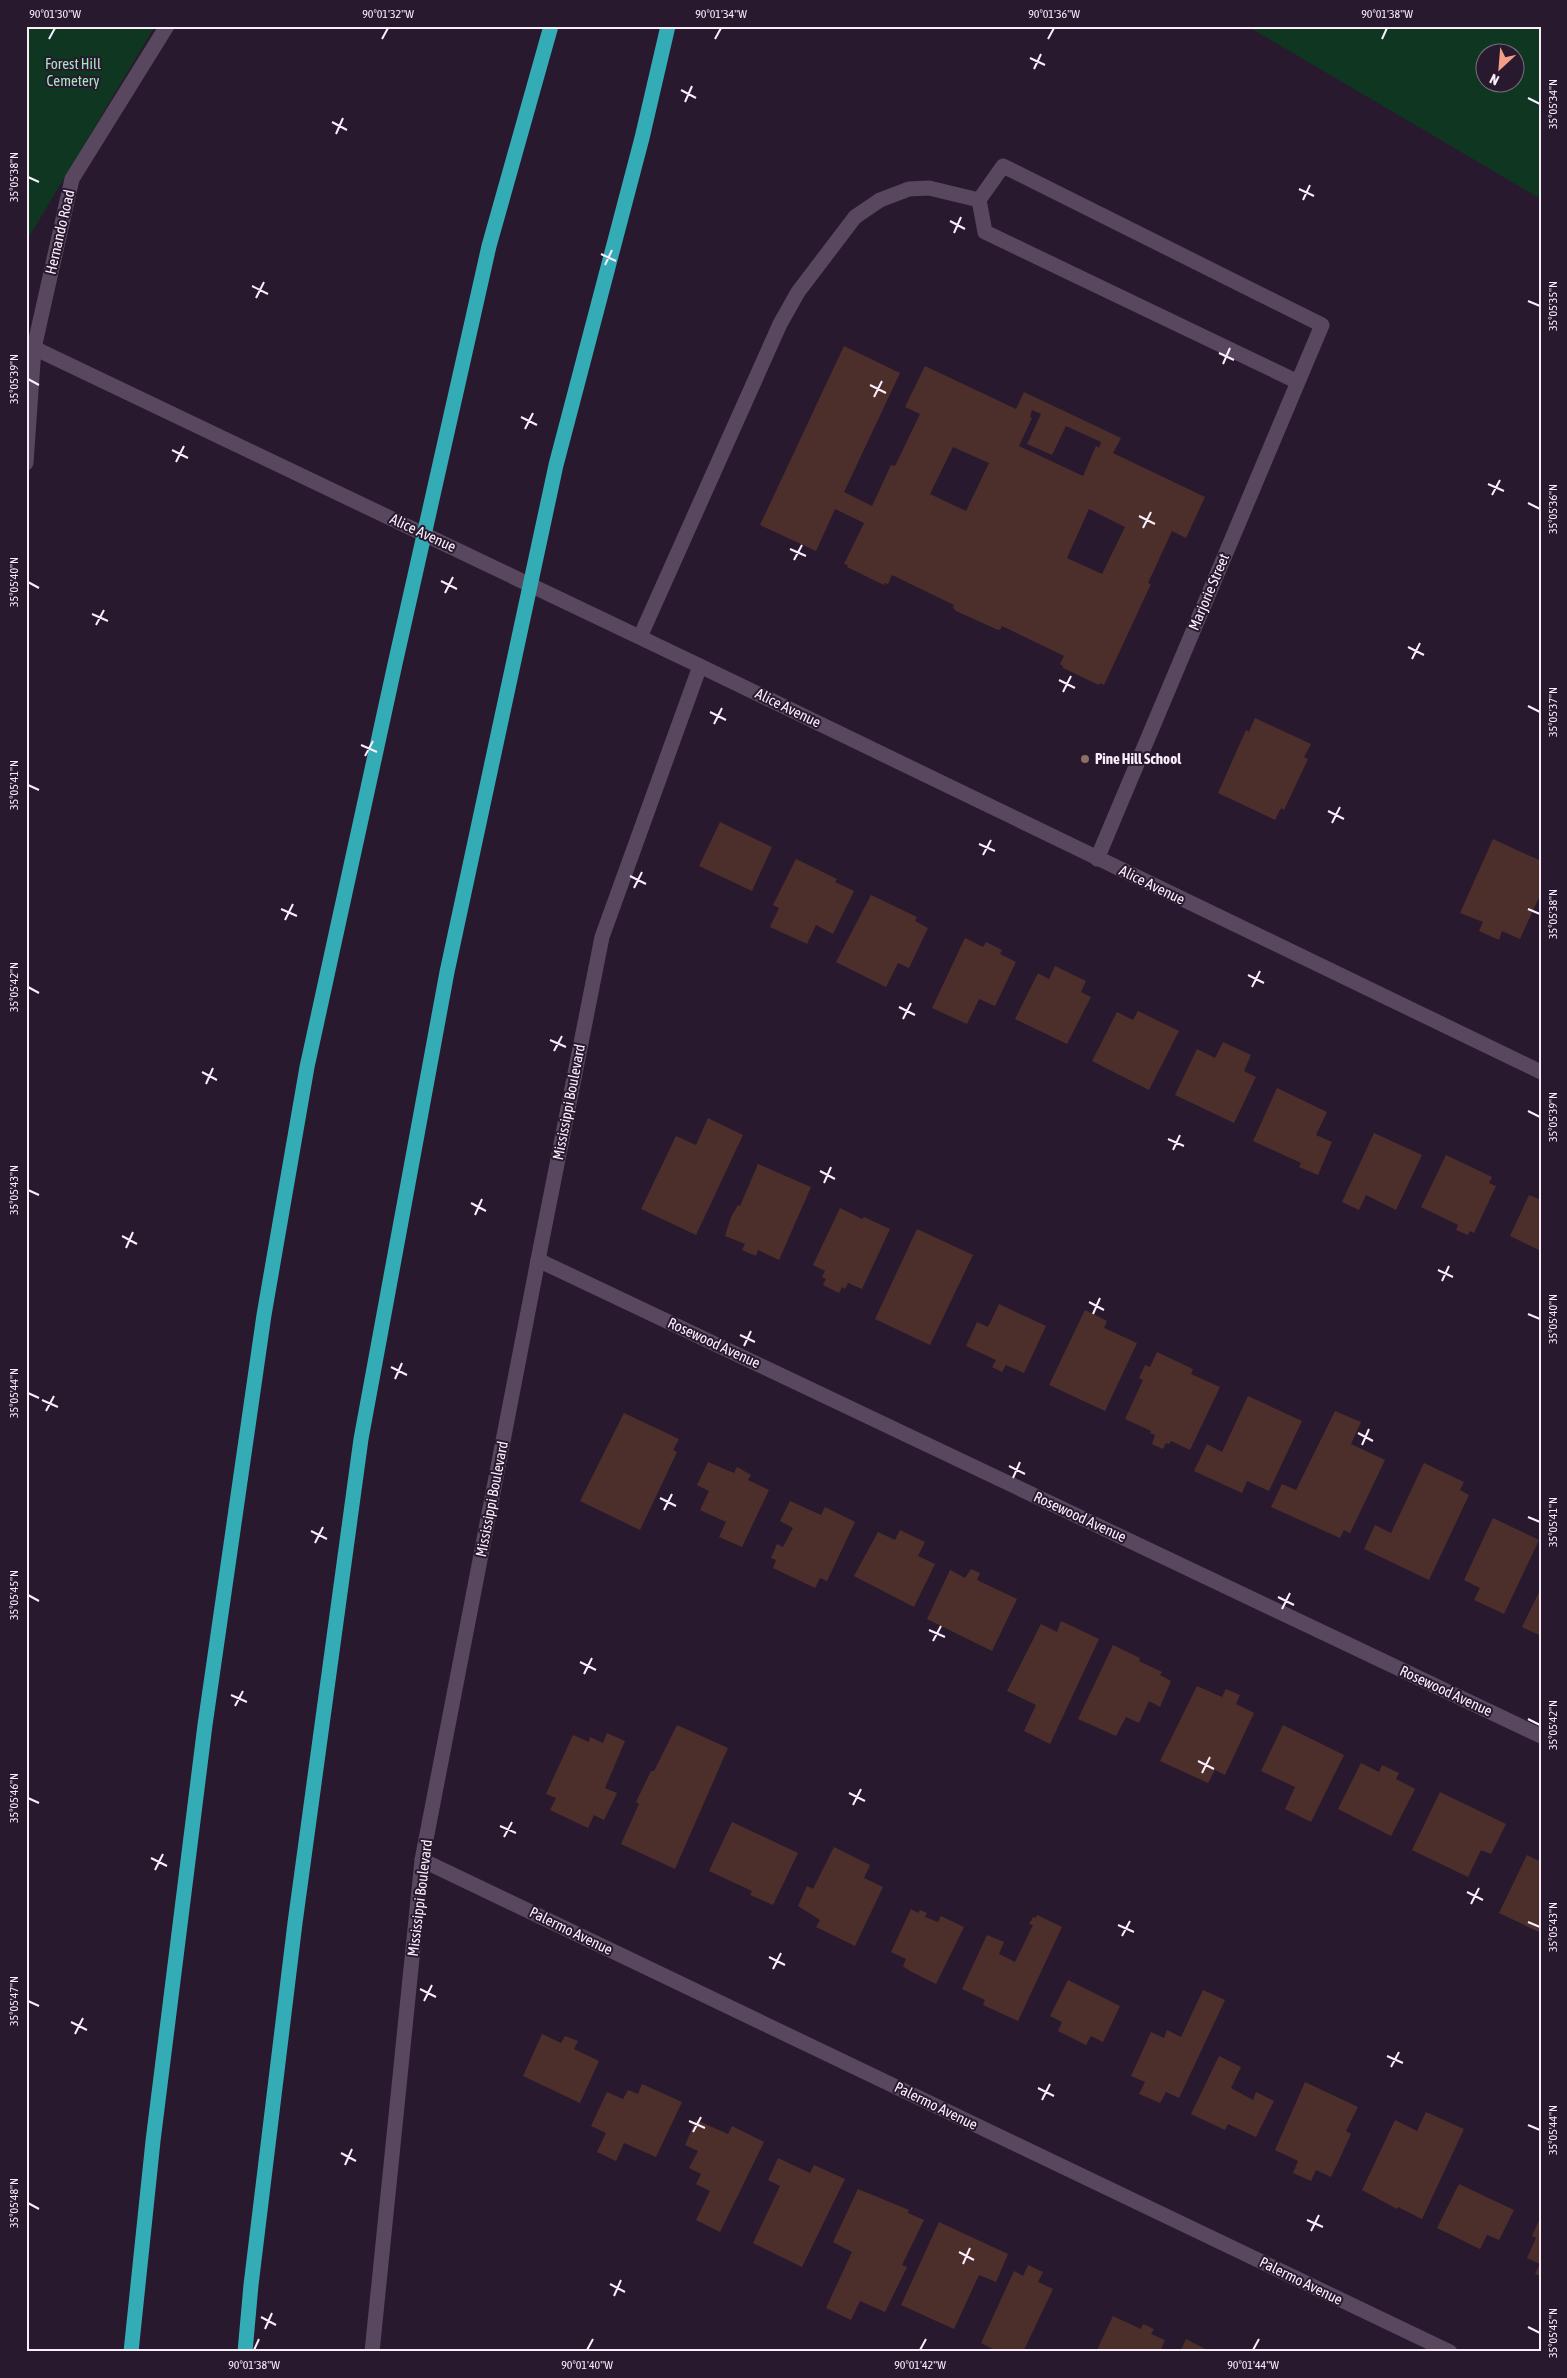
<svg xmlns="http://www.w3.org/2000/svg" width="1567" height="2378" viewBox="0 0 1567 2378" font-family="'Asap Condensed',sans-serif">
<rect width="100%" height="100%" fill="#29192e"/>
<g fill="#0e3621" fill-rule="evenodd">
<polygon points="26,26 155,26 26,242"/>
<path d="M1247,26H1541V199ZM1484,52H1514V82H1484Z"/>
</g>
<g fill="#4c2f2a" fill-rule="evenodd">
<path d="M844,346L900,373L844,492L872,506L891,465L895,466L920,414L905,407L925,366L1016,409L1024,392L1121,438L1113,453L1205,497L1186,538L1172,531L1148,583L1151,584L1104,685L1100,683L1099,685L1063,668V666L1060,664L1064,656L1002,626L1000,630L996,629L956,611L953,608L954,605L892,575L888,584L885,583L884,585L847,567L848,565L844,564L864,523L835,509L816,551L760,525ZM1032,410L1041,414L1027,444L1052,455L1066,426L1101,442L1099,448L1096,446L1083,476L1019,446L1032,418L1030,417ZM953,447L989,463L966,511L930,494ZM1089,509L1125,527L1102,574L1067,558Z"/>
<polygon points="1255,718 1311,744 1304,757 1308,759 1284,810 1281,808 1275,820 1218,793 1246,730 1249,732"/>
<polygon points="720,822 772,847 752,891 699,866"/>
<polygon points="1493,839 1541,861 1541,893 1520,939 1502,931 1499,940 1479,931 1483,922 1460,913"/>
<polygon points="796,859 837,879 835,882 854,891 833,934 816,925 807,944 770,927 779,908 773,905"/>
<polygon points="871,895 917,917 915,921 928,928 909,968 898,963 886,987 836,962"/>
<polygon points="965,938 983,947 986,942 1002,950 1000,954 1016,962 995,1006 979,999 967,1024 932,1008"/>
<polygon points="1055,966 1086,981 1081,992 1091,997 1067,1044 1015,1019 1038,973 1049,979"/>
<polygon points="1138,1011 1179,1031 1149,1090 1092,1061 1117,1012 1133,1020"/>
<polygon points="1223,1042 1251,1055 1244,1071 1256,1077 1234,1123 1175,1095 1197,1049 1215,1058"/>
<polygon points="1277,1088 1327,1112 1316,1135 1332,1142 1318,1175 1299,1167 1301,1163 1253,1141"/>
<polygon points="708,1118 743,1135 696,1235 641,1209 676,1136 696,1145"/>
<polygon points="1374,1133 1422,1155 1396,1210 1366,1195 1359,1210 1342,1202"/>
<polygon points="1446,1155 1492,1177 1489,1183 1496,1186 1474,1233 1470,1231 1468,1235 1456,1230 1458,1225 1421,1207"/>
<polygon points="758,1164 811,1187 779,1260 758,1250 756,1256 742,1250 745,1244 725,1236 731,1217 738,1205 740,1206"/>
<polygon points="1529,1195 1541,1200 1541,1251 1510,1236"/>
<polygon points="840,1208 862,1219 864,1217 890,1229 862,1289 848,1283 845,1289 842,1287 839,1293 823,1285 826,1279 822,1277 825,1271 813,1265"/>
<polygon points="917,1229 973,1255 930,1345 875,1319"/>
<polygon points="999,1304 1046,1326 1024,1373 1006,1365 1002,1372 992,1367 996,1360 966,1346 977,1322 988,1327"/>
<polygon points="1085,1310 1107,1321 1104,1328 1137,1343 1105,1411 1049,1385"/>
<polygon points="1157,1352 1193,1369 1191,1374 1220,1387 1190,1450 1171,1441 1169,1444 1166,1443 1163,1449 1152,1444 1155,1435 1150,1433 1151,1431 1125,1419 1143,1380 1139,1378 1145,1365 1150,1367"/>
<polygon points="1248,1396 1302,1421 1269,1491 1247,1481 1242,1493 1194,1471 1207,1444 1222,1452"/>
<polygon points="1335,1411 1361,1422 1351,1444 1385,1460 1350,1533 1344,1530 1340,1538 1271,1507 1282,1484 1296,1490"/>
<polygon points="624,1413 679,1439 673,1450 677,1452 640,1530 580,1501"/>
<polygon points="708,1462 734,1473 737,1467 751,1475 748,1480 769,1490 742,1547 719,1537 726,1522 700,1510 709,1491 697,1485"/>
<polygon points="1424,1463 1464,1482 1460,1490 1469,1495 1429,1580 1364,1549 1375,1525 1391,1533"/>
<polygon points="790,1501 821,1515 825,1507 855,1522 827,1581 820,1578 815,1588 773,1568 776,1560 771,1558 777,1544 783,1547 793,1528 780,1521"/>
<polygon points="1493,1518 1539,1540 1504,1614 1474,1600 1480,1588 1464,1580"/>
<polygon points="900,1530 925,1542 918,1556 935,1564 914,1607 854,1576 878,1532 895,1540"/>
<polygon points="971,1569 980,1573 977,1580 1017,1599 992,1651 927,1619 950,1570 965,1578"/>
<polygon points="1541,1588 1541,1636 1522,1627"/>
<polygon points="1061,1621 1099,1639 1050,1744 1024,1731 1036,1705 1007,1691 1041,1624 1057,1632"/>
<polygon points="1113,1645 1140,1658 1139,1661 1162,1672 1160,1675 1171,1681 1160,1707 1149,1701 1139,1723 1126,1717 1116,1736 1078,1719"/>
<polygon points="1197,1686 1222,1697 1226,1689 1240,1695 1236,1704 1254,1713 1225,1775 1215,1770 1208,1783 1160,1761"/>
<polygon points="677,1725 728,1748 675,1869 621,1844 639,1804 636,1802 651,1771 654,1771"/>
<polygon points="1283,1725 1344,1755 1311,1822 1285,1809 1295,1787 1261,1771"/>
<polygon points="607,1733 625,1741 605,1788 617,1793 604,1820 594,1815 588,1828 550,1810 556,1798 546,1794 573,1735 589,1742 590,1737 603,1743"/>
<polygon points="1361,1763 1379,1772 1382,1765 1399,1773 1396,1779 1415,1789 1391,1836 1338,1809"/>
<polygon points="1440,1792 1506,1824 1491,1854 1481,1850 1468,1877 1412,1850"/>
<polygon points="732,1822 798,1853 773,1905 750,1895 752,1891 709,1871"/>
<polygon points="834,1847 870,1865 864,1878 883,1887 855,1946 816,1927 820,1920 798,1906 807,1886 813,1889"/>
<polygon points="1527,1855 1541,1862 1541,1933 1499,1913"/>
<polygon points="911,1909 918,1913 920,1910 927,1913 925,1917 938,1922 941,1916 964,1927 936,1984 910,1971 903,1966 906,1959 891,1952"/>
<polygon points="1037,1915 1062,1927 1018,2021 983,2005 985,2000 962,1989 987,1935 1004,1942 999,1954 1015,1962 1033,1925 1029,1924 1033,1917 1036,1918"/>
<polygon points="1068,1980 1120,2006 1103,2042 1091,2036 1086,2045 1058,2031 1062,2022 1050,2016"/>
<polygon points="1203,1990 1225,2000 1179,2098 1166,2092 1160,2103 1139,2094 1145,2082 1131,2076 1151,2032 1164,2038 1167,2030 1181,2037"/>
<polygon points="542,2034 561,2043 565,2036 578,2041 574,2049 599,2061 580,2103 523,2076"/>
<polygon points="1219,2056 1241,2067 1231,2088 1253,2100 1256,2092 1274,2101 1256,2137 1228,2124 1225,2130 1191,2114"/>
<polygon points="1305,2082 1358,2107 1346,2131 1351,2134 1331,2177 1316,2170 1311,2181 1293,2173 1298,2161 1275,2150"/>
<polygon points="642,2084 682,2102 656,2157 624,2143 616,2161 597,2152 606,2133 591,2126 607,2092 623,2099 628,2090 638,2094"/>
<polygon points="1426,2112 1464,2129 1422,2219 1398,2207 1397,2209 1362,2190 1395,2120 1417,2131"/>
<polygon points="696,2120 728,2134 732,2126 764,2142 720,2232 696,2220 710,2191 696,2184 701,2174 689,2168 698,2151 685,2145"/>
<polygon points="778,2158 810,2173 814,2165 845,2179 802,2267 753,2243 780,2186 768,2180"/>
<polygon points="1459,2184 1514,2210 1499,2240 1487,2235 1480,2249 1437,2228"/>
<polygon points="858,2189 909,2210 908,2213 924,2220 902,2265 907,2267 885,2312 860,2301 851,2320 826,2308 852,2252 833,2242"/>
<polygon points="1541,2216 1541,2276 1535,2274 1540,2264 1527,2258 1536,2238 1532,2236"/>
<polygon points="939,2222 1008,2254 996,2282 979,2275 954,2329 901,2305"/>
<polygon points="1028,2265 1043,2272 1038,2282 1053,2289 1023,2352 999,2352 981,2343 1014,2271 1023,2276"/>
<polygon points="1113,2316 1141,2329 1143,2324 1154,2329 1151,2334 1165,2340 1160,2352 1096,2352"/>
<polygon points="1186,2339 1211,2352 1180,2352"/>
</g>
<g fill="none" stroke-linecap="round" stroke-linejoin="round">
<g stroke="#58475e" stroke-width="15">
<polyline points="640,637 780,324 798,292 855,217 880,200 909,189 929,188 979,200"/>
<polyline points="1097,859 1322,325 1003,166 979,200 985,232 1298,382"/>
</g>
<g stroke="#58475e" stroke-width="15">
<polyline points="538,1260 1541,1736"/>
<polyline points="422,1860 1450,2352"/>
<polyline points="372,2352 422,1860 538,1260 602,937 700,666"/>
</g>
<g stroke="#58475e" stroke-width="15">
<polyline points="34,348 700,666 1541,1072"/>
<polyline points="26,463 34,348 72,179 167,26"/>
</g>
<g stroke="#33acb5" stroke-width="15">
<polyline points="131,2352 153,2141 205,1725 264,1315 307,1067 395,664 489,246 551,26"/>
<polyline points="245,2352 251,2285 295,1923 361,1439 447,972 556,465 642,138 668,26"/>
</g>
</g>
<path fill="none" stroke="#f9eefc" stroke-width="2" d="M49,39L55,28M382,39L388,28M715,39L721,28M1048,39L1054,28M1382,39L1387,28M1030,58L1045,65M1034,69L1041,54M681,90L696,98M1528,98L1540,104M685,102L692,86M332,122L347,130M336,134L343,118M28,177L39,182M1299,189L1314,196M1303,200L1310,185M950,221L965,229M954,233L961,217M601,254L616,261M605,265L612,250M252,286L268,294M256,298L264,282M1528,301L1540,306M1219,353L1234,360M1223,364L1230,348M28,379L39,385M870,385L886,393M874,397L882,381M521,417L537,425M525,429L533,413M172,450L188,458M176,462L184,446M1488,484L1504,491M1492,495L1500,480M1528,503L1540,509M1139,516L1155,524M1143,528L1151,512M790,549L806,556M794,560L802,545M441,581L457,589M28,582L39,588M445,593L453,577M92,614L108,621M96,625L104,610M1408,647L1424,655M1412,659L1420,643M1059,680L1075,688M1063,692L1071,676M1528,706L1540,712M710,712L726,720M714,724L722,708M361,745L377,752M365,756L373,741M28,785L39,790M1328,811L1344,819M1332,823L1340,807M979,844L995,851M983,855L991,840M630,876L646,884M634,888L642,872M281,909L297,916M1528,909L1540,914M285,920L293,904M1248,975L1264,983M28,987L39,993M1252,987L1260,971M899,1007L915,1015M903,1019L911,1003M550,1040L566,1047M554,1051L562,1036M202,1072L217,1080M206,1084L213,1068M1528,1111L1540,1117M1168,1139L1184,1146M1173,1150L1180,1135M820,1171L835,1179M824,1183L831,1167M28,1190L39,1195M471,1203L486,1211M475,1215L482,1199M122,1236L137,1244M126,1248L133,1232M1438,1270L1453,1277M1442,1281L1449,1266M1089,1302L1104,1310M1093,1314L1100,1298M1528,1314L1540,1319M740,1335L755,1342M744,1346L751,1331M391,1367L407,1375M395,1379L402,1363M28,1393L39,1398M42,1400L58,1407M46,1411L54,1396M1358,1433L1373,1441M1362,1445L1369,1429M1009,1466L1025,1474M1013,1478L1020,1462M660,1498L676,1506M664,1510L672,1494M1528,1517L1540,1522M311,1531L327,1539M315,1543L323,1527M28,1595L39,1601M1278,1597L1294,1605M1282,1609L1290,1593M929,1630L945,1637M933,1641L941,1626M580,1662L596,1670M584,1674L592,1658M231,1695L247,1702M235,1706L243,1691M1528,1719L1540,1725M1198,1761L1214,1769M1202,1773L1210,1757M849,1793L865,1801M28,1798L39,1803M853,1805L861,1789M500,1826L516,1833M504,1837L512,1822M151,1858L167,1866M155,1870L163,1854M1467,1892L1483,1900M1471,1904L1479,1888M1528,1922L1540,1927M1118,1925L1134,1932M1122,1936L1130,1921M769,1957L785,1965M773,1969L781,1953M420,1989L436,1997M28,2001L39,2006M424,2001L432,1985M71,2022L87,2030M75,2034L83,2018M1387,2056L1403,2063M1391,2067L1399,2052M1038,2088L1054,2096M1042,2100L1050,2084M689,2121L705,2128M1528,2125L1540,2130M693,2132L701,2117M341,2153L356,2161M345,2165L352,2149M28,2203L39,2209M1307,2220L1323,2227M1311,2231L1319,2215M959,2252L974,2260M963,2264L970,2248M610,2284L625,2292M614,2296L621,2280M261,2317L276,2325M1528,2327L1540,2333M265,2329L272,2313M254,2350L259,2339M587,2350L593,2339M920,2350L926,2339M1253,2350L1259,2339"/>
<circle fill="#8d6e63" stroke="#29192e" stroke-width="2" cx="1085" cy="759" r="5"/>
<g text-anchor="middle" stroke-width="4" stroke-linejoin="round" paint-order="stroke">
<g font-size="15" fill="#a2e6bd" stroke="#29192e">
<text x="73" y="69">Forest Hill<tspan x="73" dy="17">Cemetery</tspan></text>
</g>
<g font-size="15" fill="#f9eefc" stroke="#29192e">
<text transform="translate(60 232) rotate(-77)" y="5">Hernando Road</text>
<text transform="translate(423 533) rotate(25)" y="5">Alice Avenue</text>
<text transform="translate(1209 592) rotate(-67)" y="5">Marjorie Street</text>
<text transform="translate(788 708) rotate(26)" y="5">Alice Avenue</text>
<text transform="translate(1152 885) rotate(26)" y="5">Alice Avenue</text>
<text transform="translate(569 1102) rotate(-79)" y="5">Mississippi Boulevard</text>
<text transform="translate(714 1343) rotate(25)" y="5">Rosewood Avenue</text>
<text transform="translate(492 1499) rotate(-79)" y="5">Mississippi Boulevard</text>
<text transform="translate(1080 1517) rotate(25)" y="5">Rosewood Avenue</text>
<text transform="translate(1446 1691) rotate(25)" y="5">Rosewood Avenue</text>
<text transform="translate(420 1898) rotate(-83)" y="5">Mississippi Boulevard</text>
<text transform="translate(571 1931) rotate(26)" y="5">Palermo Avenue</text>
<text transform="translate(936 2106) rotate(26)" y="5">Palermo Avenue</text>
<text transform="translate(1301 2281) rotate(26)" y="5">Palermo Avenue</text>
</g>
<g font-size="15" font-weight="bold" fill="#f9eefc" stroke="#29192e" text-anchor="start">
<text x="1095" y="764">Pine Hill School</text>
</g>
</g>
<rect width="1567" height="2378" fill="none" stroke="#29192e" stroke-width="55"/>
<g transform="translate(1500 68) rotate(206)"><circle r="24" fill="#29192e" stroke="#7c6e80"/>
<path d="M0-4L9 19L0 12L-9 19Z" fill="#f49e87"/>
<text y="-8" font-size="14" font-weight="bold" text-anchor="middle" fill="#f9eefc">N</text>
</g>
<rect x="28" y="28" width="1512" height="2322" fill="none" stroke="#f9eefc" stroke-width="2"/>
<g font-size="12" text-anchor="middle" fill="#f9eefc">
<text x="55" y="18">90°01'30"W</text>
<text x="388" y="18">90°01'32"W</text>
<text x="721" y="18">90°01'34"W</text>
<text x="1054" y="18">90°01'36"W</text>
<text x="1387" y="18">90°01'38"W</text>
<text transform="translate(1553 104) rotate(-90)" y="4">35°05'34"N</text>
<text transform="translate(14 177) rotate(-90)" y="4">35°05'38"N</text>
<text transform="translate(1553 306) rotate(-90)" y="4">35°05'35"N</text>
<text transform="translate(14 379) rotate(-90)" y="4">35°05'39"N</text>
<text transform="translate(1553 509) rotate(-90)" y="4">35°05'36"N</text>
<text transform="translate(14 582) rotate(-90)" y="4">35°05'40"N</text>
<text transform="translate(1553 712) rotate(-90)" y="4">35°05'37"N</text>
<text transform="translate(14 785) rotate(-90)" y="4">35°05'41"N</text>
<text transform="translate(1553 914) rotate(-90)" y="4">35°05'38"N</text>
<text transform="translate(14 987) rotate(-90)" y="4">35°05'42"N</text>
<text transform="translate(1553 1117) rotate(-90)" y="4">35°05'39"N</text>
<text transform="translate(14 1190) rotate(-90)" y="4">35°05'43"N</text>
<text transform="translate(1553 1319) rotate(-90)" y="4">35°05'40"N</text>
<text transform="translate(14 1393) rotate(-90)" y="4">35°05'44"N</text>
<text transform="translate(1553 1522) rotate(-90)" y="4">35°05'41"N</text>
<text transform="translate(14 1595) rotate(-90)" y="4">35°05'45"N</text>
<text transform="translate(1553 1725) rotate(-90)" y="4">35°05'42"N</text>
<text transform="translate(14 1798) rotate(-90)" y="4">35°05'46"N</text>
<text transform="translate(1553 1927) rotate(-90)" y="4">35°05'43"N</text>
<text transform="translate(14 2001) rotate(-90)" y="4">35°05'47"N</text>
<text transform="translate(1553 2130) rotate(-90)" y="4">35°05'44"N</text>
<text transform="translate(14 2203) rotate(-90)" y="4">35°05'48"N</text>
<text transform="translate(1553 2333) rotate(-90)" y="4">35°05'45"N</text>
<text x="254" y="2369">90°01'38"W</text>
<text x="587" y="2369">90°01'40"W</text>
<text x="920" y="2369">90°01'42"W</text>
<text x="1253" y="2369">90°01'44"W</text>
</g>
</svg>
